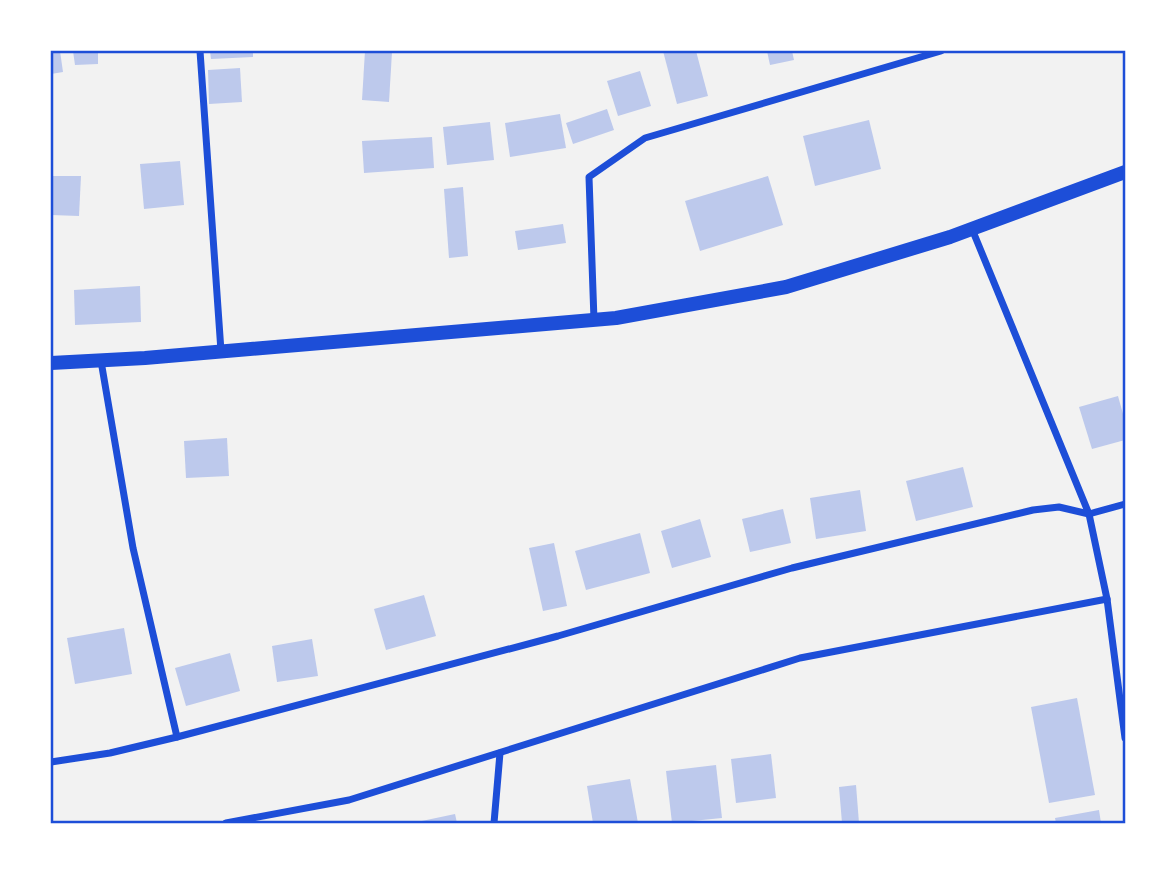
<svg xmlns="http://www.w3.org/2000/svg" width="1176" height="874" viewBox="0 0 1176 874" font-family="'PT Sans',sans-serif">
<rect width="100%" height="100%" fill="#f2f2f2"/>
<g fill="#bdc9ec">
<polygon points="51,51 60,51 63,72 51,74"/>
<polygon points="73,51 98,51 98,64 75,65"/>
<polygon points="210,51 253,51 253,57 211,59"/>
<polygon points="365,51 392,52 389,102 362,100"/>
<polygon points="663,51 696,51 708,96 677,104"/>
<polygon points="767,51 792,51 794,60 770,65"/>
<polygon points="240,68 242,102 209,104 208,70"/>
<polygon points="640,71 651,106 618,116 607,81"/>
<polygon points="607,109 614,130 573,144 566,123"/>
<polygon points="560,114 566,148 510,157 505,123"/>
<polygon points="869,120 881,169 815,186 803,136"/>
<polygon points="490,122 494,160 447,165 443,127"/>
<polygon points="432,137 434,168 364,173 362,141"/>
<polygon points="180,161 184,205 144,209 140,164"/>
<polygon points="52,176 81,176 79,216 51,215"/>
<polygon points="768,176 783,225 700,251 685,201"/>
<polygon points="463,187 468,256 449,258 444,189"/>
<polygon points="563,224 566,243 518,250 515,231"/>
<polygon points="140,286 141,322 75,325 74,290"/>
<polygon points="1118,396 1125,421 1125,440 1092,449 1079,407"/>
<polygon points="227,438 229,476 186,478 184,441"/>
<polygon points="963,467 973,507 916,521 906,481"/>
<polygon points="860,490 866,531 816,539 810,498"/>
<polygon points="783,509 791,543 750,552 742,519"/>
<polygon points="700,519 711,557 672,568 661,531"/>
<polygon points="640,533 650,573 586,590 575,551"/>
<polygon points="554,543 567,606 543,611 529,548"/>
<polygon points="424,595 436,636 386,650 374,609"/>
<polygon points="124,628 132,674 75,684 67,638"/>
<polygon points="312,639 318,676 277,682 272,646"/>
<polygon points="230,653 240,691 186,706 175,668"/>
<polygon points="1077,698 1095,795 1049,803 1031,707"/>
<polygon points="771,754 776,798 736,803 731,759"/>
<polygon points="716,765 722,818 672,823 666,771"/>
<polygon points="630,779 638,823 593,823 587,786"/>
<polygon points="856,785 859,823 842,823 839,787"/>
<polygon points="1099,810 1101,823 1056,823 1055,818"/>
<polygon points="455,814 457,823 417,823 417,822"/>
</g>
<g fill="none" stroke-linecap="round" stroke-linejoin="round">
<g stroke="#1d4ed8" stroke-width="7">
<polyline points="200,51 221,351"/>
<polyline points="972,229 1089,514 1107,599 1125,738"/>
<polyline points="594,320 589,177 645,138 941,51"/>
<polyline points="101,361 133,548 177,737"/>
<polyline points="51,762 110,753 177,737 558,636 792,568 1033,510 1059,507 1089,514 1125,504"/>
<polyline points="226,823 349,800 800,658 1107,599"/>
<polyline points="494,823 500,753"/>
</g>
<polyline stroke="#1d4ed8" stroke-width="14" points="51,363 145,358 616,318 786,287 950,237 1125,172"/>
</g>
<rect width="1176" height="874" fill="none" stroke="#ffffff" stroke-width="105"/>
<rect x="52" y="52" width="1072" height="770" fill="none" stroke="#1d4ed8" stroke-width="2.5"/>
</svg>
